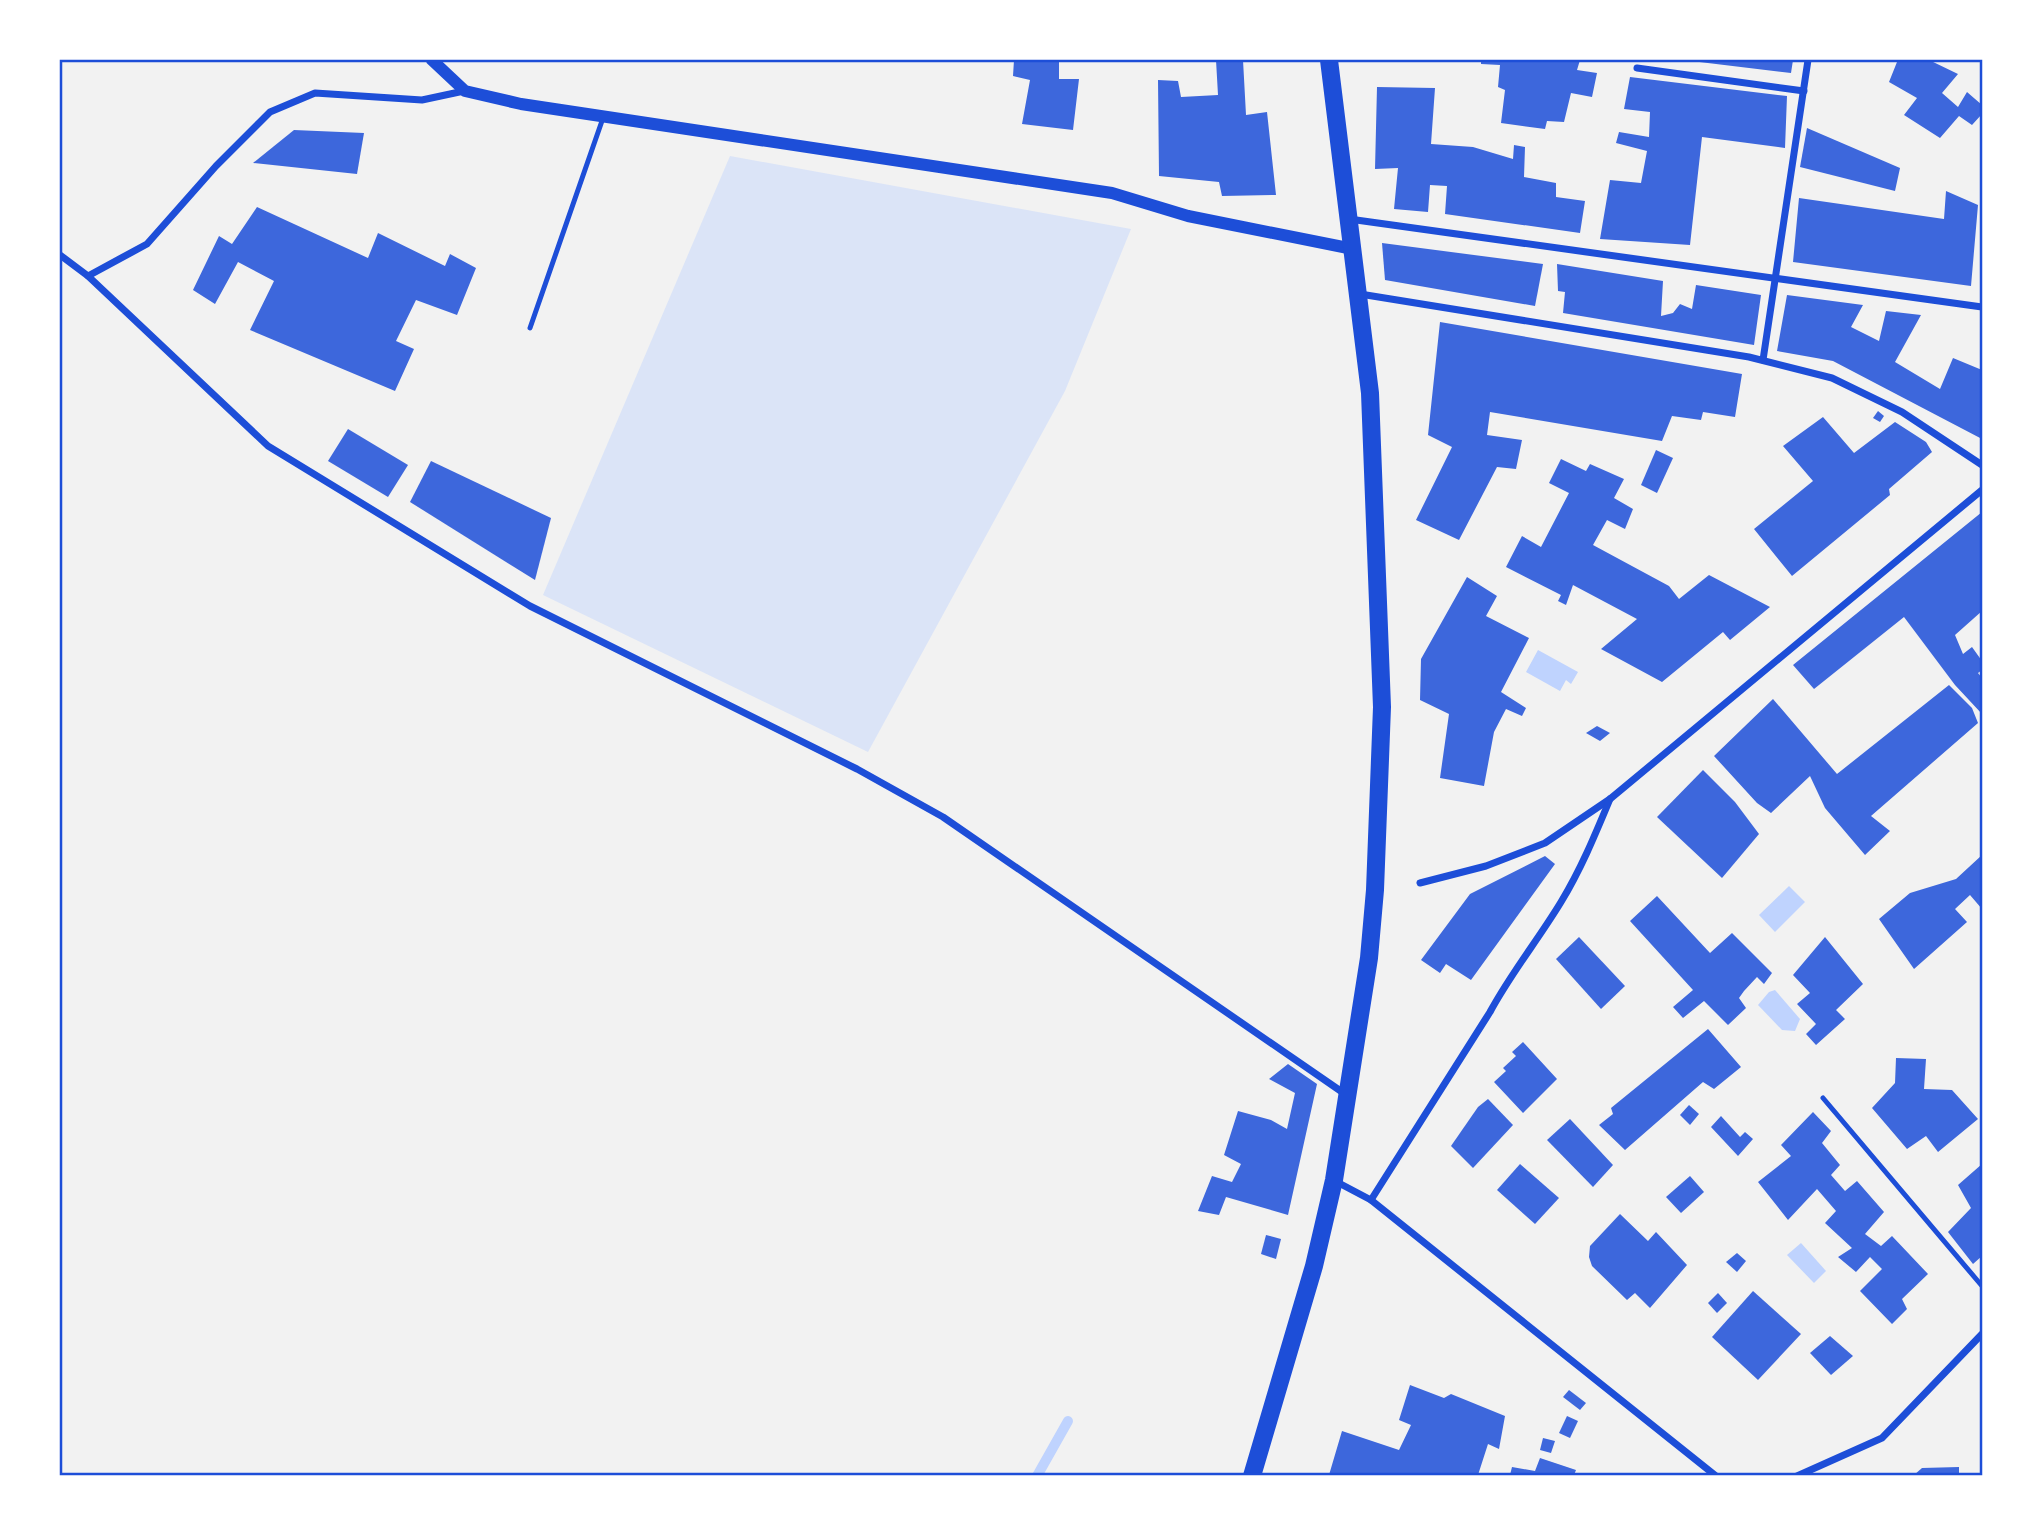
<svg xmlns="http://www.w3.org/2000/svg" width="2042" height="1535" viewBox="0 0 2042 1535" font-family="'Noto Sans',sans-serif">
<rect width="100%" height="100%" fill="#f2f2f2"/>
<polygon fill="#dbe4f7" points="730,156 1131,229 1065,391 868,752 543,595"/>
<g fill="#bfd3fe">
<polygon points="1538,650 1578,672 1571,684 1566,680 1560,691 1526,672"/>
<polygon points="1789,886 1805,902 1775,932 1759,915"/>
<polygon points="1775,990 1800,1019 1795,1031 1782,1030 1758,1005 1769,992"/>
<polygon points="1801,1243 1826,1271 1814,1283 1787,1255"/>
</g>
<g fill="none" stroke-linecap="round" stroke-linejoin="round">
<polyline stroke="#bfd3fe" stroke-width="10" points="1037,1476 1068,1421"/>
</g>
<g fill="#3d67dc">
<polygon points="1014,60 1059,60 1059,79 1079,79 1073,130 1022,124 1030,80 1013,76"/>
<polygon points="1216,60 1243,60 1246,115 1267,112 1276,195 1222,196 1219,182 1159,176 1158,80 1178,81 1181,97 1218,95"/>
<polygon points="1481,60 1580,60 1577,70 1597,73 1592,97 1571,93 1564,122 1547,121 1545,129 1501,123 1505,90 1498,87 1500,65 1481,64"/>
<polygon points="1683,60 1793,60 1791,73"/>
<polygon points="1892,60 1929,60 1958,74 1942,93 1958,107 1967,92 1982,105 1982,114 1972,125 1959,116 1940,138 1904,115 1917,98 1889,82 1897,62"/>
<polygon points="1630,77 1787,96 1785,148 1702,137 1690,245 1600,239 1610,180 1641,183 1647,151 1616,143 1619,132 1649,137 1650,112 1624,109"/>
<polygon points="1377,87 1435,88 1431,144 1473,147 1513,159 1514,145 1525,147 1524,177 1556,183 1556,197 1585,201 1580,233 1445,214 1447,186 1430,185 1428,212 1394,209 1398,168 1375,169"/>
<polygon points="1807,128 1900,168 1895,191 1800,167"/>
<polygon points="294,130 364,133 357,174 253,163"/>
<polygon points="1946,191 1978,205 1971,286 1793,262 1799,198 1944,219"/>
<polygon points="257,207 368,258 378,233 445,266 450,254 476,268 457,315 416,300 396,341 414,349 395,391 250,330 274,281 238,262 215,304 193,290 219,236 232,244"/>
<polygon points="1382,243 1543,264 1535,306 1385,280"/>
<polygon points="1557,264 1663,281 1661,316 1673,313 1680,304 1692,309 1696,285 1761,295 1754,345 1563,313 1565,292 1558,291"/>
<polygon points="1787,295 1863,305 1851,327 1879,341 1886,311 1921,315 1895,362 1940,389 1953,358 1982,370 1982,439 1833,361 1777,351"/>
<polygon points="1440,322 1742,374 1735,417 1703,412 1701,420 1672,416 1662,441 1490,412 1487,435 1522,440 1516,469 1497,467 1459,540 1416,520 1452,447 1428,435"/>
<polygon points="1878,411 1884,416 1880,422 1873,418"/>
<polygon points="1823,417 1854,453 1895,422 1926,442 1932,452 1889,489 1890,495 1792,576 1754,529 1813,481 1783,446"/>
<polygon points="348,429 408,465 388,497 328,461"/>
<polygon points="1656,450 1673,458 1657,493 1641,485"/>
<polygon points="1561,459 1586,471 1590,464 1624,479 1614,498 1633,509 1625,529 1607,520 1593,545 1669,586 1679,599 1709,575 1770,607 1730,640 1723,632 1662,682 1601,649 1637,619 1573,585 1566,605 1558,601 1561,595 1506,567 1522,536 1541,547 1569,493 1549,483"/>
<polygon points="431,461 551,518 535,580 410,502"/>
<polygon points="1982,512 1982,611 1955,635 1963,654 1972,647 1982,661 1982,670 1978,673 1982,678 1982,714 1955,685 1904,617 1814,689 1793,665"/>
<polygon points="1467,577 1497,596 1486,616 1529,638 1501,692 1526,708 1522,716 1506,709 1494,732 1484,786 1440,778 1449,714 1420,700 1421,659"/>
<polygon points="1949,685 1972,708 1978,723 1871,816 1890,831 1865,855 1825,808 1810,776 1771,813 1757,803 1714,756 1773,699 1837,774"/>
<polygon points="1597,726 1610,733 1600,741 1586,733"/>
<polygon points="1703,770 1735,802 1759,834 1722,878 1657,817"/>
<polygon points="1982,855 1982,909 1970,895 1955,909 1967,922 1914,969 1879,919 1910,893 1956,879"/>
<polygon points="1545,856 1555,864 1471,980 1446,964 1440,973 1421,960 1470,894"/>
<polygon points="1657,896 1710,953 1732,933 1772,973 1764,984 1757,977 1744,991 1739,998 1746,1008 1728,1025 1704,1001 1683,1018 1673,1007 1693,990 1630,921"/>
<polygon points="1579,937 1625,986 1601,1009 1556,959"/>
<polygon points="1825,937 1863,984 1836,1010 1845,1019 1816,1045 1806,1034 1816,1024 1797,1004 1810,993 1793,975"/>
<polygon points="1708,1029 1741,1067 1714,1089 1703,1082 1625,1150 1599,1125 1613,1114 1611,1108"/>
<polygon points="1523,1042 1557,1079 1523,1113 1494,1082 1506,1071 1503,1068 1516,1056 1512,1052"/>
<polygon points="1896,1058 1926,1059 1924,1089 1952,1090 1978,1119 1938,1152 1926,1136 1907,1149 1872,1108 1895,1083"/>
<polygon points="1288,1064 1317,1084 1288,1215 1226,1197 1219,1215 1198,1211 1212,1176 1232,1182 1241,1164 1224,1155 1238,1111 1271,1120 1287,1129 1295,1093 1269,1079"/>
<polygon points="1488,1099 1513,1125 1473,1168 1451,1146 1478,1107"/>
<polygon points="1689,1105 1699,1114 1690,1125 1680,1115"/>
<polygon points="1813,1112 1831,1131 1822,1143 1840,1165 1831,1175 1845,1191 1857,1181 1884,1212 1865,1234 1881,1246 1892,1236 1928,1274 1902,1299 1907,1309 1892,1324 1860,1291 1882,1269 1870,1257 1856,1272 1838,1257 1852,1248 1825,1223 1836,1211 1817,1189 1788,1220 1758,1182 1791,1156 1781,1145"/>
<polygon points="1721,1116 1740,1137 1745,1132 1753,1139 1738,1156 1711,1127"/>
<polygon points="1570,1119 1613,1165 1593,1187 1547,1140"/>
<polygon points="1520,1164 1559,1198 1535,1224 1497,1190"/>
<polygon points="1982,1164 1982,1256 1973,1264 1948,1232 1971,1208 1958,1185"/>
<polygon points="1690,1176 1704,1192 1681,1213 1666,1197"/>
<polygon points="1620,1214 1648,1241 1656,1232 1687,1265 1650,1308 1635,1293 1627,1300 1592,1266 1589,1257 1590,1246"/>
<polygon points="1266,1235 1281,1239 1276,1259 1261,1254"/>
<polygon points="1737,1253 1746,1261 1737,1272 1726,1262"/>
<polygon points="1753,1291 1801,1334 1758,1380 1712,1337"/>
<polygon points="1718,1293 1727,1303 1717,1313 1708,1303"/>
<polygon points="1830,1336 1853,1356 1831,1375 1810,1353"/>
<polygon points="1410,1385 1444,1398 1451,1394 1505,1416 1499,1449 1488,1444 1478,1475 1329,1475 1342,1431 1399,1450 1411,1425 1399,1420"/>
<polygon points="1569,1390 1586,1403 1580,1410 1563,1397"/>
<polygon points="1567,1416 1578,1421 1570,1438 1559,1433"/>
<polygon points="1543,1438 1555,1441 1551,1453 1540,1450"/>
<polygon points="1540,1458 1576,1470 1574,1475 1510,1475 1512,1467 1535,1471"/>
<polygon points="1959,1467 1959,1475 1914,1475 1922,1468"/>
</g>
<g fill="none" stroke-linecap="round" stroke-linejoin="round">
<g stroke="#1d4ed8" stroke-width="5">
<polyline points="530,328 603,118"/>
<polyline points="1823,1098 1982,1286"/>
</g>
<g stroke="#1d4ed8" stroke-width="7">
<polyline points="1637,68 1804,91"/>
<polyline points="1349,219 1982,307"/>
<polyline points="60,255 88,276 147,244 216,166 270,112 315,93 422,100 464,91"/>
<polyline points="88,276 268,446 530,606 857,769 943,817 1345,1094"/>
<polyline points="1360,294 1749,357 1832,378 1902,412 1982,465"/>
<polyline points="1763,360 1808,60"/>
<polyline points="1420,883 1486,866 1545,843 1610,799 1982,490"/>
<polyline points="1335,1181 1371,1200 1716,1476"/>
<path d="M1371,1200L1490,1012C1511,973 1538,940 1561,902C1581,869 1595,835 1610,799"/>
<polyline points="1797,1476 1882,1438 1982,1334"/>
</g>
<polyline stroke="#1d4ed8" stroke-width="12" points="432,60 465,91 521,104 1112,193 1188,216 1353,249"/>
<polyline stroke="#1d4ed8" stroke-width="18" points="1252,1476 1314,1266 1334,1180 1369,958 1375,890 1382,707 1370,393 1329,60"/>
</g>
<rect width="2042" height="1535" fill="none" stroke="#ffffff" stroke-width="122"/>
<rect x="61" y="61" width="1920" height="1413" fill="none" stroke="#1d4ed8" stroke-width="2.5"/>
</svg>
